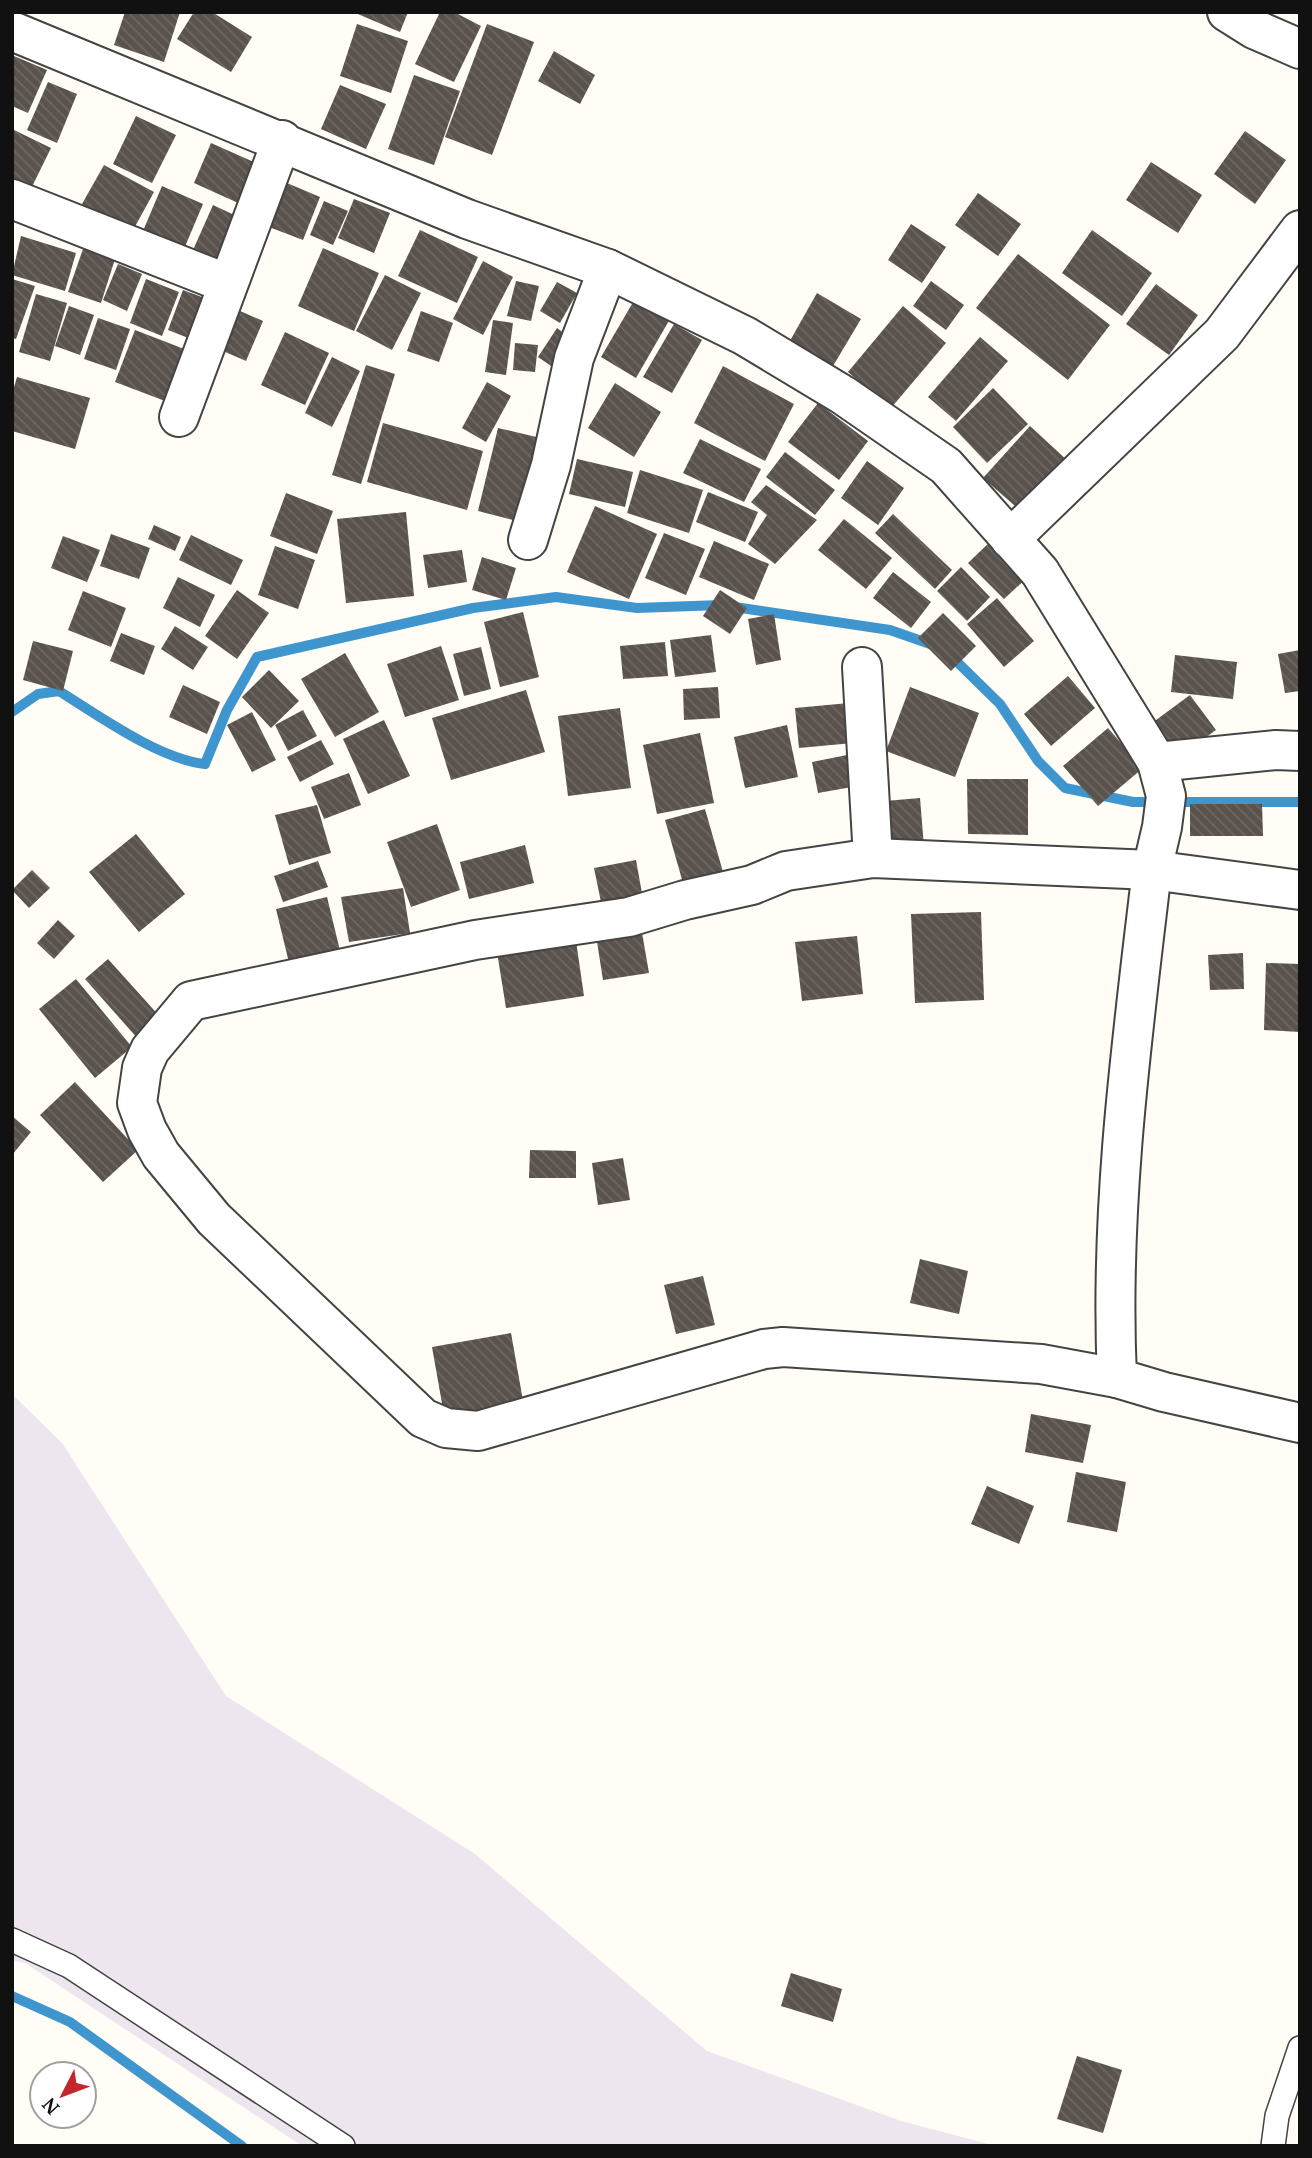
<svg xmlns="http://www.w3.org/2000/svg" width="1312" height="2158" viewBox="0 0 1312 2158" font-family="'PT Serif',serif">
<defs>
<pattern id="building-back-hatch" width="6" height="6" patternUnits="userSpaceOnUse" patternTransform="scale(1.75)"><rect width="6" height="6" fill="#5a524d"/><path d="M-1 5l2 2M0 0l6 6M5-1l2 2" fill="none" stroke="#6d6662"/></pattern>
</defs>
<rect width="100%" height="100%" fill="#fffdf5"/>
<polygon fill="#eee6ef" points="12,1394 62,1443 226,1696 475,1854 707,2051 901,2121 996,2146 302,2146 25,1963 12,1960"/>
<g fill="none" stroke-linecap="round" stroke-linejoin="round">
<g stroke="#3f96cf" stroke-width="10">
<polyline points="950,655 1000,704 1038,761 1065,788 1133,802 1157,802"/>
<path d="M12,712L38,694L59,691C99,716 159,759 205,764L227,710L257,657L473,608L556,597L637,608L721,605L890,630L933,645"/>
<polyline points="1173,802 1300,802"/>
<polyline points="12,1996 70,2022 242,2146"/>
</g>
</g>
<g fill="url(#building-back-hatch)">
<polygon points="125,12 180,12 164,62 114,45"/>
<polygon points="194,12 212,12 252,37 231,72 177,39"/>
<polygon points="353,12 408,12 400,32"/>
<polygon points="440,12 454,12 481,26 454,82 415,64"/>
<polygon points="357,24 408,41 391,93 340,76"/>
<polygon points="487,24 534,42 492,155 445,137"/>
<polygon points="554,51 595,75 580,104 538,81"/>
<polygon points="14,56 47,70 28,113 12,106"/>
<polygon points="414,75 460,91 434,165 388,149"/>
<polygon points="48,82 77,94 57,143 27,130"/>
<polygon points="340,85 386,104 366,149 321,129"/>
<polygon points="136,116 176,135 152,183 113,164"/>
<polygon points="12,129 51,148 25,201 12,194"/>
<polygon points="1245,131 1286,160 1255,204 1214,174"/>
<polygon points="211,143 265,167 247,207 194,183"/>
<polygon points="1151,162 1202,195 1178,233 1126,200"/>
<polygon points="104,165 154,192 132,232 82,204"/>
<polygon points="287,183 320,197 303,240 269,227"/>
<polygon points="162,186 203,204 181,256 140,238"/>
<polygon points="978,193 1021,224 998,256 955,225"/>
<polygon points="354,199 390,213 374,253 338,238"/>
<polygon points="324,201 348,211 333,245 310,235"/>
<polygon points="213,205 245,220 221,273 189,259"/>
<polygon points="911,224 946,247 922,283 888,260"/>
<polygon points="420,230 478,257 457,303 398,276"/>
<polygon points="1092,230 1152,273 1122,316 1062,273"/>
<polygon points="21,236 76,253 65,291 12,275"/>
<polygon points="323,248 379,273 354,331 298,306"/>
<polygon points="83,249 115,259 101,303 68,292"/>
<polygon points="1018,254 1110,325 1068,380 976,308"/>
<polygon points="483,261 513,277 483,335 453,319"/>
<polygon points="118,264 142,274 127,311 103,300"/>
<polygon points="385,275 421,293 392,350 356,331"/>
<polygon points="12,279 35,286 16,339 12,338"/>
<polygon points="146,279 179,292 162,336 130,323"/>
<polygon points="516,281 539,286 531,321 507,316"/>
<polygon points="931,281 964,305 946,330 913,306"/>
<polygon points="557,282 577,293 560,323 540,311"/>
<polygon points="1156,284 1198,315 1169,355 1126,324"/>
<polygon points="183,290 218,303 201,343 168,330"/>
<polygon points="639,292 674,312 636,378 601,357"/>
<polygon points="817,293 861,319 830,371 787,346"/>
<polygon points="36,294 67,303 50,361 19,352"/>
<polygon points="224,304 263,321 246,361 207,344"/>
<polygon points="69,306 94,315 80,355 55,346"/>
<polygon points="903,306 946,343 891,408 848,372"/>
<polygon points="421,311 453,323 439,362 407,351"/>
<polygon points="98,318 130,329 116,370 84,359"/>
<polygon points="493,320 513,323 506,375 485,372"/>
<polygon points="674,324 702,340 672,393 643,377"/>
<polygon points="557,328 576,342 557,370 538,357"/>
<polygon points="135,330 192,352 173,404 115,382"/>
<polygon points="285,332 329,353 305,405 261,385"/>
<polygon points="980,337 1008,361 956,421 928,397"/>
<polygon points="515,343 538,345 535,372 513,370"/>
<polygon points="332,357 360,371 332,427 305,413"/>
<polygon points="366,365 395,374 361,484 332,475"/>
<polygon points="723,366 794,404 765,461 694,423"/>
<polygon points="17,377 90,398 75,449 12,431 12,394"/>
<polygon points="487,382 511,396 486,442 462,428"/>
<polygon points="615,383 661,412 634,457 588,428"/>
<polygon points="993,388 1028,424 987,463 953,427"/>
<polygon points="818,403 868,441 839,480 788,442"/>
<polygon points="383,423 483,451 467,510 367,482"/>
<polygon points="1030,426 1069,462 1023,513 983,478"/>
<polygon points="498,428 549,440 529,524 478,511"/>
<polygon points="700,439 761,469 744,502 683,473"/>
<polygon points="785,452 835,490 815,515 766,477"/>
<polygon points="577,459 633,472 625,507 569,494"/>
<polygon points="867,461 904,488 878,525 841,498"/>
<polygon points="640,470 703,490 689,533 627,513"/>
<polygon points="766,485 817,520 775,564 748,544 767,515 751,502"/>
<polygon points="708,492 758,512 745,542 696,522"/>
<polygon points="286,493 333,511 317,554 270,536"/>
<polygon points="595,506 657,534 629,599 567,572"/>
<polygon points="406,512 414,596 346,603 337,519"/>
<polygon points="893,514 952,570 935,589 875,533"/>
<polygon points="844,519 892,558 866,589 818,550"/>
<polygon points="154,525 181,537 175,551 148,539"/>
<polygon points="664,533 705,549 686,595 645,578"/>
<polygon points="111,534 150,548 139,579 100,566"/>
<polygon points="191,535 243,560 231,585 179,560"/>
<polygon points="63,536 100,550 87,582 51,568"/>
<polygon points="993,539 1029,576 1004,599 968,563"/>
<polygon points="714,541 769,564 754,600 699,577"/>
<polygon points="275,546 315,560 298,609 258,595"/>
<polygon points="462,550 467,582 428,588 423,555"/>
<polygon points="482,557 516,568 506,600 472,590"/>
<polygon points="961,567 990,597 967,621 937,591"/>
<polygon points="893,572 931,602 911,628 873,598"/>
<polygon points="178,577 215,595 200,627 163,608"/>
<polygon points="237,590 269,613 237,659 205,636"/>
<polygon points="720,590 747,608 730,634 703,616"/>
<polygon points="83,591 126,608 111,647 68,630"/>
<polygon points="997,598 1034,641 1004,667 967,624"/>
<polygon points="523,612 539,677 500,687 484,622"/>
<polygon points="943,613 976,646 951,671 918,638"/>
<polygon points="774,614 781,660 756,665 748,619"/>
<polygon points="175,626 208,647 193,670 161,649"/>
<polygon points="121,633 155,646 144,675 110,661"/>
<polygon points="711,635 716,672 675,677 670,640"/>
<polygon points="33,641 73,651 63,691 23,680"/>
<polygon points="665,642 668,676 623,679 620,646"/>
<polygon points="441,646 459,700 405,717 387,664"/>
<polygon points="481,647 491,689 464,696 453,654"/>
<polygon points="1300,650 1300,691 1285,693 1278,654"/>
<polygon points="345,653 379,712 335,737 301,679"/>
<polygon points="1175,655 1237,662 1233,699 1171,692"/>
<polygon points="269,670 299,701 271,728 242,697"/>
<polygon points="1068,676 1095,708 1051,746 1024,714"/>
<polygon points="183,685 220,702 207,734 169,717"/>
<polygon points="718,687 720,718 684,720 683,689"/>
<polygon points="910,687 979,713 955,777 886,751"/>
<polygon points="526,690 545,752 451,780 432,718"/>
<polygon points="1190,695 1216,730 1177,758 1152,723"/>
<polygon points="849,703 853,743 799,748 795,708"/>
<polygon points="620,708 631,788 568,796 558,716"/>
<polygon points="303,710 317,736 288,751 275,725"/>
<polygon points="252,712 276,760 252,772 227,725"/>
<polygon points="384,720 410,776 368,794 343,739"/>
<polygon points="787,725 798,777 745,788 734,737"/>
<polygon points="1108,728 1143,768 1098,806 1063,766"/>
<polygon points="700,733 714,803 657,814 643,745"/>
<polygon points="321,740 334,764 300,782 287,757"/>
<polygon points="847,755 852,787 818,793 812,762"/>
<polygon points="349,773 361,805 324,819 311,787"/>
<polygon points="967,779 1028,779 1028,835 968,834"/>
<polygon points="920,798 924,847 890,850 885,801"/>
<polygon points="1190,804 1262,804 1263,836 1190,836"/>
<polygon points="317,805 331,853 289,865 275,815"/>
<polygon points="705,809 725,879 685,890 665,820"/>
<polygon points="437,824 460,890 411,907 387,842"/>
<polygon points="136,834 185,894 139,932 89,872"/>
<polygon points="525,845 534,883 469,899 460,862"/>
<polygon points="636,860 643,899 602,907 594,868"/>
<polygon points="318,861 328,887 283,902 274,876"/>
<polygon points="32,870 50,888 29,908 12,890"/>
<polygon points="403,888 410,933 349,942 341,897"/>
<polygon points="327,897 343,963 292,975 276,909"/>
<polygon points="981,912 984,1000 915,1003 911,914"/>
<polygon points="58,920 75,936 54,959 37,943"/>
<polygon points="640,921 649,973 603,980 595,929"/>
<polygon points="857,936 863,994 802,1001 795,942"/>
<polygon points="576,941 584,996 506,1008 497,952"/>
<polygon points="1243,953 1244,989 1210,990 1208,955"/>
<polygon points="108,959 162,1019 139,1040 85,979"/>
<polygon points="1266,963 1300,964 1300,1032 1264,1030"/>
<polygon points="76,979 132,1047 95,1078 39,1009"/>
<polygon points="75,1082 138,1150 103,1182 40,1115"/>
<polygon points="12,1116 31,1132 12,1155"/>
<polygon points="530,1150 576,1151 576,1178 529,1178"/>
<polygon points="623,1158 630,1200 598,1205 592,1163"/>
<polygon points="920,1259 968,1271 959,1314 910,1303"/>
<polygon points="703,1276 715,1325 676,1334 664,1285"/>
<polygon points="511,1333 525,1412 446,1426 432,1347"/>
<polygon points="1031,1414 1091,1425 1083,1463 1025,1452"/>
<polygon points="1076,1472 1126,1482 1117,1532 1067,1522"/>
<polygon points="987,1486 1034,1506 1019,1544 971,1524"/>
<polygon points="791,1973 842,1989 833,2022 781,2006"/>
<polygon points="1077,2056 1122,2070 1103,2133 1057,2119"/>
</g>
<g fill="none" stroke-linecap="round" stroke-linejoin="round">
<defs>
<g id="service">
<polyline points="12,1940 69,1966 343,2146"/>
<polyline points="1273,2146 1277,2116 1300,2048"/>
</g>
<g id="minor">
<polyline points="1227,12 1254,29 1300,49"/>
<path d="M12,31L467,219L608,269L745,336L843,395L946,466L1040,572L1157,762L1166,796L1162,827L1152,870C1132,1039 1109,1208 1117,1378L1164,1392L1300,1423"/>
<polyline points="12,199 228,284"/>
<polyline points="179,417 282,140"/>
<polyline points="1010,539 1222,334 1300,230"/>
<polyline points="528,540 551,465 574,358 608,269"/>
<polyline points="862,667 873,858"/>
<polyline points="1157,762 1276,750 1300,751"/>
<polyline points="1117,1378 1041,1364 783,1347 764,1349 478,1431 446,1428 423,1418 214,1219 161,1155 147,1130 137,1103 142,1068 150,1050 191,1001 475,940 629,917 685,900 752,885 786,871 873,858 1152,870 1300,890"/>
</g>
</defs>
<use href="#service" stroke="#444" stroke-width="26"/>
<use href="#minor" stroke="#444" stroke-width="42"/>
<use href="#service" stroke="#fff" stroke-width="23"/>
<use href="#minor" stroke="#fff" stroke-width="38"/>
</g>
<rect width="1312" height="2158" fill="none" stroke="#111111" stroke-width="28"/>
<g transform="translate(63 2095) rotate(228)"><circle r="33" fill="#ffffff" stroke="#a0a0a0" stroke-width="2"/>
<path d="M0-5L12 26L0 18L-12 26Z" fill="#c4262e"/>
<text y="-10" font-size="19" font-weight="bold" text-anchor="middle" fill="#111111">N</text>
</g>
</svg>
